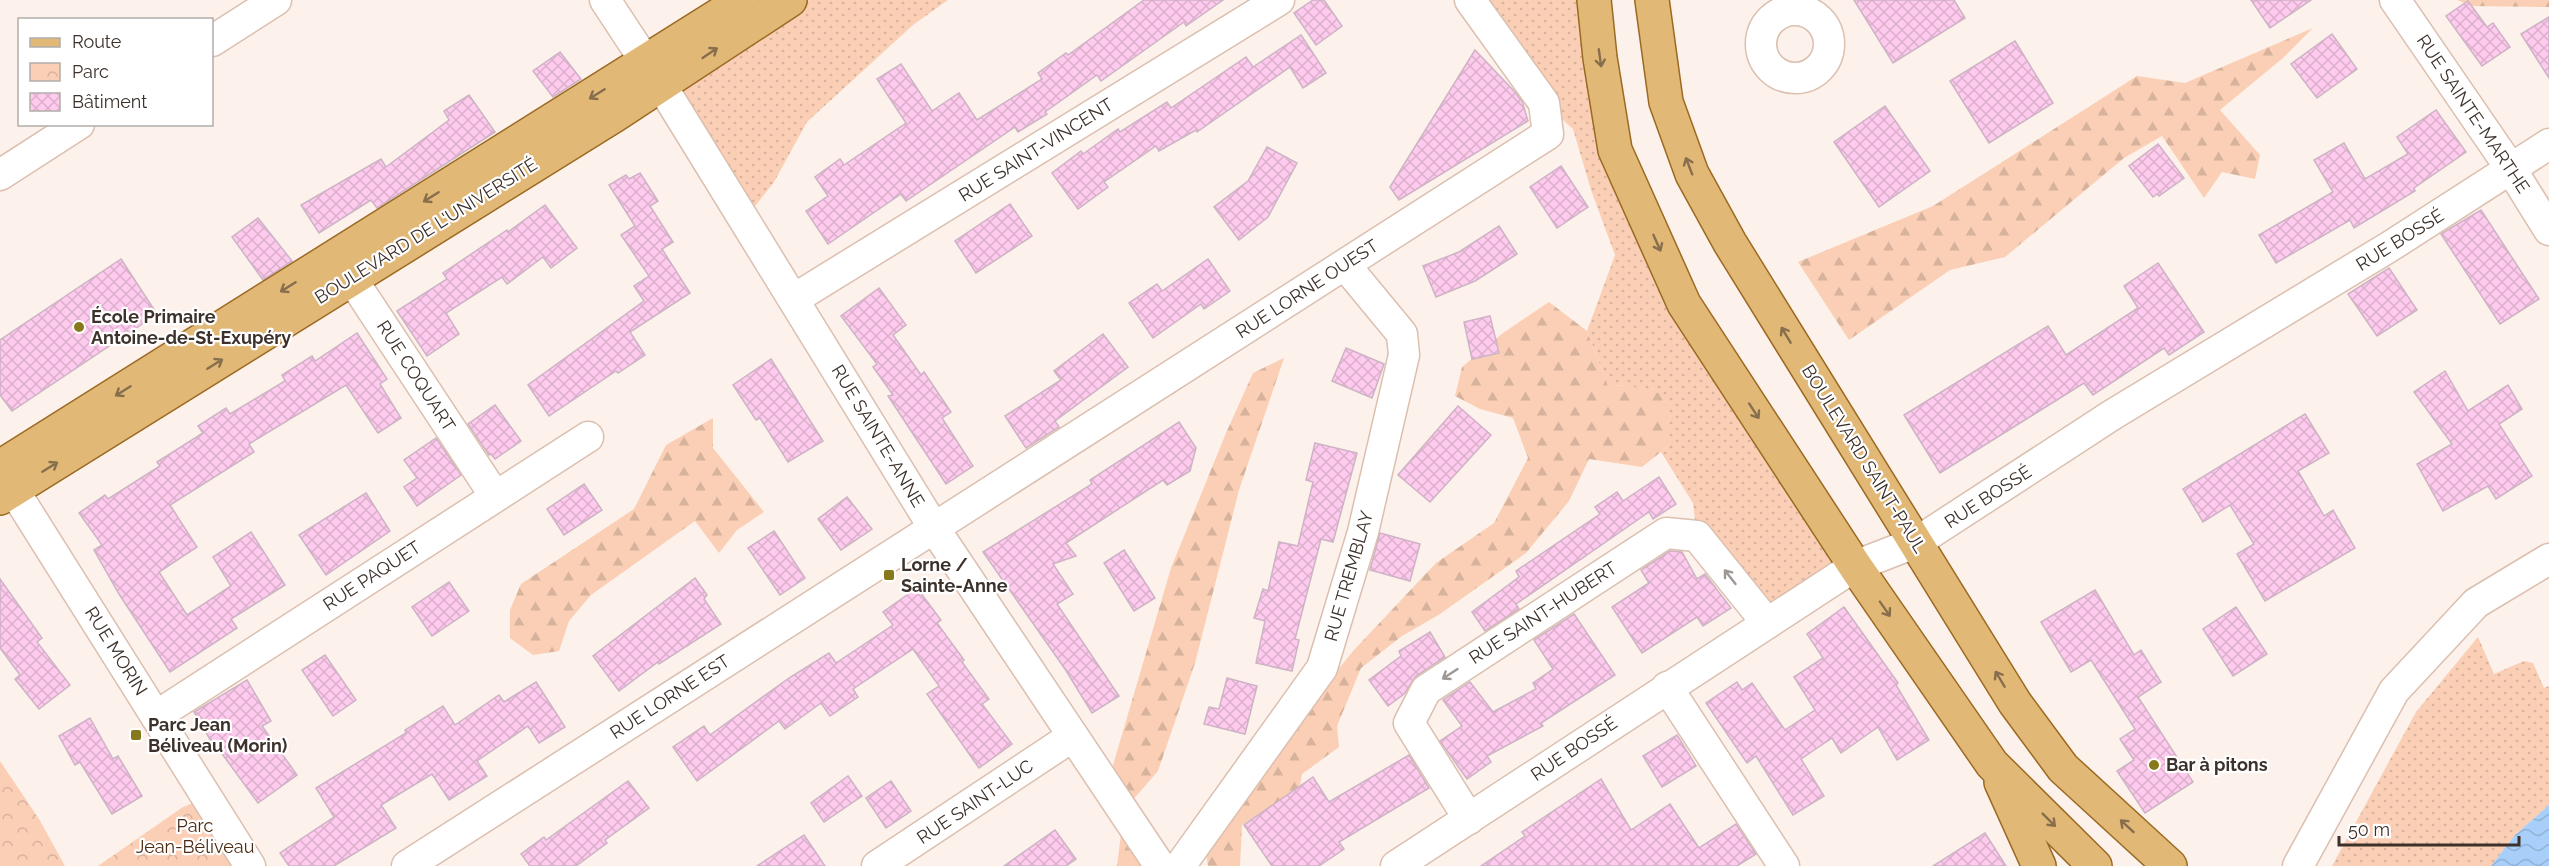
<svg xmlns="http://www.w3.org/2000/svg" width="2549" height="866" viewBox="0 0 2549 866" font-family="Raleway,sans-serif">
<defs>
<pattern id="grass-dots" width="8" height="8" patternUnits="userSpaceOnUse" patternTransform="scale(1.5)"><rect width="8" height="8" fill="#facfb5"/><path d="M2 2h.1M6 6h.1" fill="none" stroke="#d7b29c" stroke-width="1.8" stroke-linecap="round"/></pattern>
<pattern id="forest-firs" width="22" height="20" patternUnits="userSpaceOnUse" patternTransform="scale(1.5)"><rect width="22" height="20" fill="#facfb5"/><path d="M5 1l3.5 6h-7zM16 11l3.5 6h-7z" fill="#d7b29c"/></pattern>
<pattern id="park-crowns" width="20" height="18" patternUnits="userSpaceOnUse" patternTransform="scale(1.5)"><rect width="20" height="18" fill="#facfb5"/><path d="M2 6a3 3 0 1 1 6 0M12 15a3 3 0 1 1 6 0" fill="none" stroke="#d7b29c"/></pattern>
<pattern id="water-waves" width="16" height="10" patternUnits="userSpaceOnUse" patternTransform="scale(1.5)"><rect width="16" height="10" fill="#a7cff9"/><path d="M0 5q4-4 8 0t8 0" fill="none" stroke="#91b2d6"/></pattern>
<pattern id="building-cross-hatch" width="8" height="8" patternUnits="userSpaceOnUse" patternTransform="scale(1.5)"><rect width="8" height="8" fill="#fecbee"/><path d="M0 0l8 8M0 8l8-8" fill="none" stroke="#dbafcc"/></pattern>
</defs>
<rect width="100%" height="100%" fill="#fdf1eb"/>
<g fill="url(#grass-dots)">
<polygon points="743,0 948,0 913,25 807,122 774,182 744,220 646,63"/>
<polygon points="1470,0 1594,0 1600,58 1684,304 1855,566 1767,623 1697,536 1693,503 1661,452 1667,447 1626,385 1608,386 1587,331 1615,255 1591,190 1573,129 1544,103"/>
<polygon points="2478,637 2494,674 2524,661 2533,663 2544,688 2549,686 2549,805 2515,835 2491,866 2332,866 2416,712"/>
</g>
<g fill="url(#forest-firs)">
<polygon points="2457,0 2549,0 2549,7 2472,6"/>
<polygon points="2313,28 2283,58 2220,110 2260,155 2255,179 2222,172 2204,198 2162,136 2124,158 2005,257 1950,270 1849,340 1798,262 1933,206 2137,76 2185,83"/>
<polygon points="1549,302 1587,331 1608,386 1626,385 1666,395 1667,447 1642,467 1589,459 1569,501 1526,553 1440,614 1402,636 1361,668 1337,726 1339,747 1302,774 1296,810 1273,806 1242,825 1240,866 1208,866 1205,848 1263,761 1354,650 1436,563 1494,523 1528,458 1513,418 1480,409 1455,396 1462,367 1503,333"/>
<polygon points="1284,358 1239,490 1195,663 1158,771 1124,810 1160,866 1117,866 1124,810 1113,765 1171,568 1226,433 1253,373"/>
<polygon points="713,418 713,448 764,512 737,530 719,553 695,521 591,595 569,621 559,651 533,655 510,638 510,610 521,584 634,509 666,445"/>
</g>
<g fill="url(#park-crowns)">
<polygon points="0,761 39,819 65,866 0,866"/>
<polygon points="207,797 250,866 98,866 183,807"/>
</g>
<polygon fill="url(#water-waves)" points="2549,805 2549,866 2491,866 2515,835"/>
<g fill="url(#building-cross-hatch)" stroke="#cdb3c5" stroke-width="1.5">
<polygon points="1144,0 1223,0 1186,26 1184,22 1101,81 1097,75 1045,112 1047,114 1018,132 1015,127 906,201 901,194 828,244 806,211 828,196 815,177 840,159 844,165 906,123 877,79 901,64 932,111 959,93 977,120 1042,79 1038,73 1066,53 1068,55"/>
<polygon points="1313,0 1324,0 1342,26 1316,45 1294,13"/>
<polygon points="1854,0 1954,0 1965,18 1893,63"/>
<polygon points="2251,0 2311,0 2270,28"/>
<polygon points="2468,1 2487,27 2493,23 2510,47 2482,66 2446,16"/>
<polygon points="2549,17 2549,78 2521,34"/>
<polygon points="2332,34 2357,69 2317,98 2291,64"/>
<polygon points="1301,35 1326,73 1303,88 1290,67 1197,132 1196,130 1159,151 1156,146 1104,182 1108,187 1078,209 1052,173 1081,151 1083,154 1118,129 1120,132 1167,102 1171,108 1246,57 1253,67"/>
<polygon points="2015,41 2053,103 1989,143 1950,81"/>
<polygon points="1475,50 1514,91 1522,101 1528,121 1399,200 1390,187"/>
<polygon points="560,52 581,79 553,97 533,71"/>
<polygon points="469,95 495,132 377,208 371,200 319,233 301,205 381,159 386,167 449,120 444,111"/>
<polygon points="1885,106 1930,171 1879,207 1834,142"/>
<polygon points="2436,110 2466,152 2414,188 2415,191 2354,228 2350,220 2276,263 2259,235 2333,192 2314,160 2344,143 2365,179 2408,154 2397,137"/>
<polygon points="2158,144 2184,178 2159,196 2157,194 2153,197 2129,166"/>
<polygon points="1267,147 1297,163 1268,217 1239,240 1214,207 1248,181"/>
<polygon points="1561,166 1588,207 1557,228 1530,187"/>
<polygon points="640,173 658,201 650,206 673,242 662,249 690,293 630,332 645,355 618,373 616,371 549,416 528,385 644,301 634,286 649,276 621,235 635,226 609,185 626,175 629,179"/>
<polygon points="1010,204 1032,236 976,273 955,241"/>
<polygon points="545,205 577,248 551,268 543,257 507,284 502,277 446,313 459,334 427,356 397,311 447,279 443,273 507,230 508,232"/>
<polygon points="2481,210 2539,299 2500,324 2441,234"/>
<polygon points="258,218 292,261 263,280 232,237"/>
<polygon points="1499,226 1517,254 1475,281 1436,297 1423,266 1459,252"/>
<polygon points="121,259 157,314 12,411 0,395 0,340"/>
<polygon points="1208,259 1230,291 1204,309 1201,304 1153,338 1129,303 1157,284 1162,291"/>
<polygon points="2158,263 2204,332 2169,355 2164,348 2093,395 2084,383 1940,473 1904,415 2048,326 2066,355 2138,308 2124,286"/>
<polygon points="2389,268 2417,310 2377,336 2348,294"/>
<polygon points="879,288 906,325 893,335 921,375 924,372 951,412 942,418 973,466 946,484 888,396 893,395 873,367 877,364 841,316"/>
<polygon points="1490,316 1499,353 1472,359 1464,322"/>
<polygon points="357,333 387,379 380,384 401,418 378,433 346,385 249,444 254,452 170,505 197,547 159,572 187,615 231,586 213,557 251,532 285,585 231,619 237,628 170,672 119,594 94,550 102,545 79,513 105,495 108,499 160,466 157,462 203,433 198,426 226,408 230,414 285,381 282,375 312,356 315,361"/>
<polygon points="1103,334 1128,367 1055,421 1059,427 1026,448 1005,416 1061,380 1054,371"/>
<polygon points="1346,348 1384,364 1372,398 1332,381"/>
<polygon points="771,359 823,441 788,462 760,418 756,420 733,385"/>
<polygon points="2445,371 2468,411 2508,385 2522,409 2499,424 2532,476 2496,499 2488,486 2443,511 2417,464 2452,444 2414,392"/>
<polygon points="495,405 521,441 495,459 491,454 489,455 468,424"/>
<polygon points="1458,406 1491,435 1430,502 1398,475"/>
<polygon points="2305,414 2329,453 2298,471 2324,516 2333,510 2355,548 2265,601 2237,554 2254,544 2230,505 2203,522 2183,489"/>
<polygon points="1179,422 1196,448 1190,471 1167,485 1163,480 1066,543 1076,556 1053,564 1073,594 1057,604 1119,696 1092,713 1065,669 983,552 1092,484 1090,480"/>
<polygon points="436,438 461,475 417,506 404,487 417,478 404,460"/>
<polygon points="1315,443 1357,453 1333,542 1321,539 1295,639 1299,640 1292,671 1256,663 1265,621 1254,618 1263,589 1268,591 1279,542 1298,546 1313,482 1306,480"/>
<polygon points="1659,477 1676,504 1653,519 1649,512 1516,604 1519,609 1485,631 1472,612 1519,577 1516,571 1600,514 1595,507 1617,492 1623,501"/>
<polygon points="584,484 602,510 564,535 547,509"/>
<polygon points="366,493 390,531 326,575 299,535"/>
<polygon points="847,497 872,529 841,550 818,519"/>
<polygon points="774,531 805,578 780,595 748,548"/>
<polygon points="1380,533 1420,544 1410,581 1370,570"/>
<polygon points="1124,550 1155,598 1134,611 1104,563"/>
<polygon points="1670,551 1682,552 1697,579 1705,574 1731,608 1703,626 1697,617 1642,653 1612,607 1649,583 1641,570"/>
<polygon points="695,578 707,595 704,599 721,624 659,664 658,662 619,691 593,656"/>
<polygon points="0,579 42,638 37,642 70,685 39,709 15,679 20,675 0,648"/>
<polygon points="449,582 469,611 432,636 412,607"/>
<polygon points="917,588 941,620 937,623 964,660 962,662 989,699 982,704 1012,744 979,768 927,694 939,686 913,649 853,689 858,697 830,716 821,703 785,729 779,721 697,781 673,747 704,726 710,735 789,678 829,653 836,663 893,625 883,612"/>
<polygon points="2095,590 2134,655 2141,650 2161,682 2138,697 2193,782 2145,813 2117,771 2134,760 2120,739 2135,729 2091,660 2071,672 2041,622"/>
<polygon points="1844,607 1898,683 1896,685 1929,740 1897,760 1878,727 1841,753 1832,738 1801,759 1824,796 1793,815 1756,756 1747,763 1706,703 1737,682 1742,690 1752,683 1785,730 1815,710 1794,677 1823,658 1807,634"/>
<polygon points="2236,607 2267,654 2233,676 2203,629"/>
<polygon points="1574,614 1615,675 1541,723 1543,726 1487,756 1491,762 1467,779 1440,741 1462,726 1443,700 1470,682 1493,712 1536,689 1533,683 1553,669 1534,640"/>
<polygon points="1430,632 1445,657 1416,676 1404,694 1388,706 1369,680 1401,656 1399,651"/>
<polygon points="325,655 356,700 333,716 302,670"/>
<polygon points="1227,678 1257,686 1245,734 1204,724 1209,707 1219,709"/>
<polygon points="247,680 271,721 262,726 297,775 258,803 220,751 218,753 194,712"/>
<polygon points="536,682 565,727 539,743 528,726 477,761 487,776 449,800 432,774 381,805 396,828 334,866 289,866 280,853 334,817 316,788 406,733 405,730 443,706 455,725 499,695 504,702"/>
<polygon points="90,718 113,759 118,756 142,796 112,814 80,762 75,765 59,736"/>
<polygon points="1677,735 1696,766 1662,787 1643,756"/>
<polygon points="1409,755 1429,788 1339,842 1344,849 1319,866 1272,866 1244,825 1313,777 1329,802"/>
<polygon points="848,776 862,796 824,822 811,803"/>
<polygon points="1601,779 1631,830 1670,804 1699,848 1736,824 1756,854 1737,866 1481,866 1525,836 1522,832"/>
<polygon points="628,781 649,808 605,840 607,843 576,866 530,866 521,854 544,837 546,840"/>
<polygon points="891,781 911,811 886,828 866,798"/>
<polygon points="1055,830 1076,859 1066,866 1004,866"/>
<polygon points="1985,833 2006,866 1933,866"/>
<polygon points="804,835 825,866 757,866"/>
</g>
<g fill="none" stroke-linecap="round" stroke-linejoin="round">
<defs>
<g id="minor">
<polyline points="605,0 661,85 934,528 1160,866"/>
<polyline points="2395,0 2511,169 2549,230"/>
<circle cx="1795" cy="44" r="34"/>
<polyline points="212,41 276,0"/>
<polyline points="0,175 79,124"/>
<polyline points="338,258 495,496"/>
<polyline points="794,299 1279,0"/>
<polyline points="1,470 250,866"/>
<polyline points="1667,687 1784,866"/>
<polyline points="156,716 588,437"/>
<polyline points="1469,819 1409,723 1426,690 1666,533 1697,536 1767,623"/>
<polyline points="407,866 1548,134 1544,103 1470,0"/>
<polyline points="877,866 1073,736"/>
<polyline points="1180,866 1322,668 1363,532 1404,355 1402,334 1345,265"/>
<polyline points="1396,866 1855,566 1917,542 2112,415 2389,247 2549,144"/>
<polyline points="2298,866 2394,691 2476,603 2549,559"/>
</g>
<g id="major">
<polyline points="1594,0 1600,58 1615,150 1684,304 1855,566 1992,764 2095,866"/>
<polyline points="1652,0 1666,102 1692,174 1730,243 2015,703 2063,768 2170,866"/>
<polyline points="0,467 743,0"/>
<polyline points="0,498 615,115 790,0"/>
<polyline points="2001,782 2039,866"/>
</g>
</defs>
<use href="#minor" stroke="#dbbfaf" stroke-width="33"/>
<use href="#major" stroke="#9b6a22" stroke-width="36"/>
<use href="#minor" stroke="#fff" stroke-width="30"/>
<use href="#major" stroke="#e2b877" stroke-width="33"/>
</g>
<defs><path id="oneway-shaft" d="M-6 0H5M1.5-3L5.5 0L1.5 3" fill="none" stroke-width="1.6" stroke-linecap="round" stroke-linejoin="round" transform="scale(1.5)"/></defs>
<g stroke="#876e4d">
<use href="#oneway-shaft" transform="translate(710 53) rotate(-34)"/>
<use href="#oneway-shaft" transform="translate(1600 58) rotate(82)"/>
<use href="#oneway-shaft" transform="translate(597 94) rotate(148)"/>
<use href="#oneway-shaft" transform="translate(1689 166) rotate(-111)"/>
<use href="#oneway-shaft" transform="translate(431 197) rotate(148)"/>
<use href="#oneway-shaft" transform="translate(1657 243) rotate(66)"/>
<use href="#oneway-shaft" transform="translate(288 287) rotate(148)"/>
<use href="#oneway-shaft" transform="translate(1786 335) rotate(-121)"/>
<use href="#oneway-shaft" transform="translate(215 364) rotate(-32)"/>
<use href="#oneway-shaft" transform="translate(123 391) rotate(148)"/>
<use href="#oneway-shaft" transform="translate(1754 411) rotate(57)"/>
<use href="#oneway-shaft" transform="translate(50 467) rotate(-32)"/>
<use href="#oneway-shaft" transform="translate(1885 609) rotate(55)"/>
<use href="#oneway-shaft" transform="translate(2000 679) rotate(-121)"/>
<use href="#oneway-shaft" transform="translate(2049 820) rotate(45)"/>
<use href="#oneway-shaft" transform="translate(2127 826) rotate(-137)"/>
</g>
<g stroke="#9e9895">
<use href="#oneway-shaft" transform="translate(1730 577) rotate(-128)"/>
<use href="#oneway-shaft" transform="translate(1450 674) rotate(147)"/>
</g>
<g fill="#88781c" stroke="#fff" stroke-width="2">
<circle cx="79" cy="327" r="6"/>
<rect x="883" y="569" width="12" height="12" rx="3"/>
<rect x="130" y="729" width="12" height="12" rx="3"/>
<circle cx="2154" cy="765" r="6"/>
</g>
<g text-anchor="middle" stroke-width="4.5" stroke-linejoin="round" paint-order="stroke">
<g font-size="18" fill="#3c312b" stroke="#fff">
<text transform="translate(2473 114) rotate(56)" y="6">RUE SAINTE-MARTHE</text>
<text transform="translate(1036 150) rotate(-32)" y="6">RUE SAINT-VINCENT</text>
<text transform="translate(426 231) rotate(-32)" y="6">BOULEVARD DE L'UNIVERSITÉ</text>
<text transform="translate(2400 240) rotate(-32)" y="6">RUE BOSSÉ</text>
<text transform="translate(1307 289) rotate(-33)" y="6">RUE LORNE OUEST</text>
<text transform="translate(416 376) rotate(57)" y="6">RUE COQUART</text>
<text transform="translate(878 436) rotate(59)" y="6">RUE SAINTE-ANNE</text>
<text transform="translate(1864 459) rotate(58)" y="6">BOULEVARD SAINT-PAUL</text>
<text transform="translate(1988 497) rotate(-33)" y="6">RUE BOSSÉ</text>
<text transform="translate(372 576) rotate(-33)" y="6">RUE PAQUET</text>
<text transform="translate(1349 576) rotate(-74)" y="6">RUE TREMBLAY</text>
<text transform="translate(1543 613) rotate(-33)" y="6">RUE SAINT-HUBERT</text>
<text transform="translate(116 651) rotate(58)" y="6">RUE MORIN</text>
<text transform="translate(670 697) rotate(-33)" y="6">RUE LORNE EST</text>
<text transform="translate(1574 749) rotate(-34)" y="6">RUE BOSSÉ</text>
<text transform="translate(975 802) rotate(-34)" y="6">RUE SAINT-LUC</text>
</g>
<g font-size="18" font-weight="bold" fill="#3c312b" stroke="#fff" text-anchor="start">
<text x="91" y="323">École Primaire<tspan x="91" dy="21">Antoine-de-St-Exupéry</tspan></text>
<text x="901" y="571">Lorne /<tspan x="901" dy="21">Sainte-Anne</tspan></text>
<text x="148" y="731">Parc Jean<tspan x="148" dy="21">Béliveau (Morin)</tspan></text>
<text x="2166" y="771">Bar à pitons</text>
</g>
<g font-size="18" fill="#4c2a14" stroke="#fff">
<text x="195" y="832">Parc<tspan x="195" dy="21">Jean-Béliveau</tspan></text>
</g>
</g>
<rect x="18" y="18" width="195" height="108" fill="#ffffff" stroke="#b1adaa" stroke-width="1.5"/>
<rect x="30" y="38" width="30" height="9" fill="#e2b877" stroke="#b1adaa" stroke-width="1.5"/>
<text x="72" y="48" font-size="18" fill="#3c312b">Route</text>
<rect x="30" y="63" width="30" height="18" fill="url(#park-crowns)" stroke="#b1adaa" stroke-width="1.5"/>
<text x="72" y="78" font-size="18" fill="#3c312b">Parc</text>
<rect x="30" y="93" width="30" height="18" fill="url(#building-cross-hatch)" stroke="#b1adaa" stroke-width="1.5"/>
<text x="72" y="108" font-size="18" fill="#3c312b">Bâtiment</text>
<path d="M2339 836v9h180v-9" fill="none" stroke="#3c312b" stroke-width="3"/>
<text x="2348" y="836" font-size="18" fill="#3c312b" stroke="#ffffff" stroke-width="4.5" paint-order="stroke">50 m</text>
</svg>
